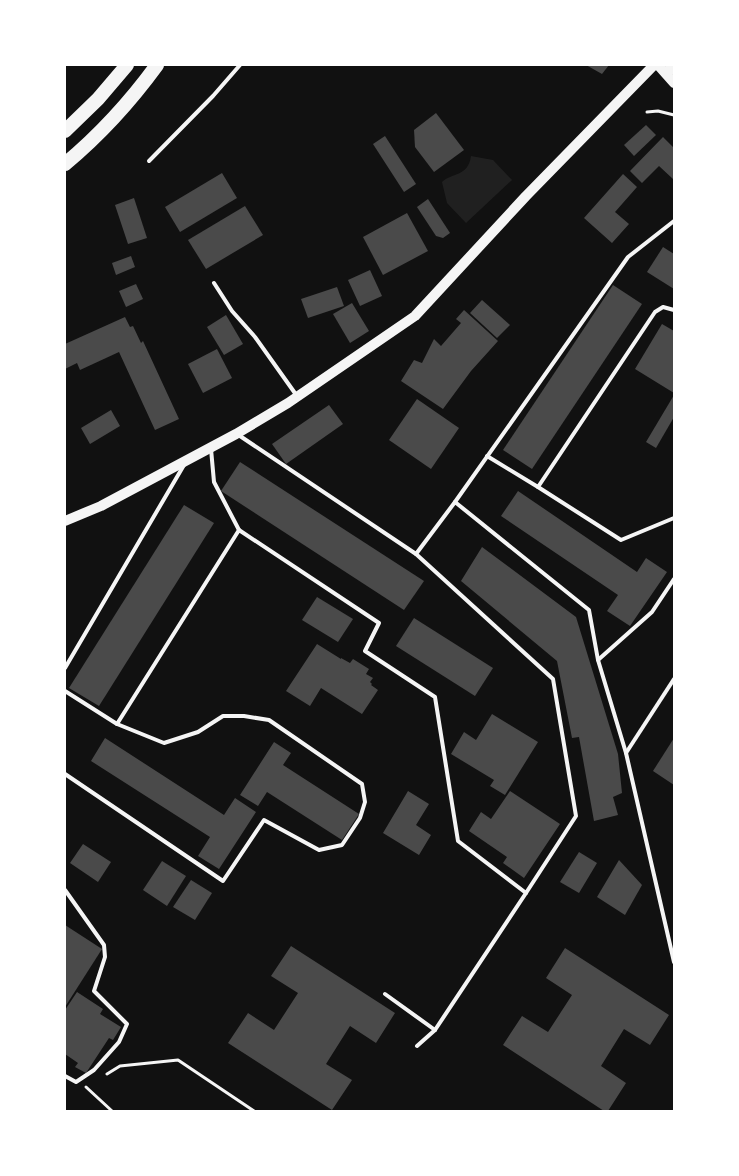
<svg xmlns="http://www.w3.org/2000/svg" width="739" height="1176" viewBox="0 0 739 1176" font-family="Figtree,sans-serif">
<rect width="100%" height="100%" fill="#111"/>
<path fill="#202020" d="M471,156L493,160L512,180L466,223L447,203L442,182C453,172 468,177 471,156Z"/>
<g fill="#4a4a4a">
<polygon points="586,65 609,65 602,74"/>
<polygon points="436,113 464,150 434,172 415,147 414,130"/>
<polygon points="646,125 656,135 634,156 624,145"/>
<polygon points="385,136 416,184 404,192 373,144"/>
<polygon points="663,137 674,148 674,178 673,179 659,166 642,183 630,171"/>
<polygon points="222,173 237,198 180,232 165,207"/>
<polygon points="623,174 637,187 615,212 629,224 612,243 584,218"/>
<polygon points="134,198 147,238 128,244 115,205"/>
<polygon points="428,199 450,233 443,238 436,236 417,207"/>
<polygon points="245,206 263,235 206,269 188,240"/>
<polygon points="407,213 428,251 383,275 363,237"/>
<polygon points="663,247 674,254 674,289 647,272"/>
<polygon points="131,256 135,267 116,275 112,263"/>
<polygon points="370,270 382,296 360,306 348,280"/>
<polygon points="136,284 143,299 126,307 119,291"/>
<polygon points="613,285 642,304 532,469 503,450"/>
<polygon points="337,287 344,306 308,318 301,299"/>
<polygon points="482,300 510,325 497,338 470,313"/>
<polygon points="352,303 369,331 350,343 333,314"/>
<polygon points="464,310 498,341 471,371 443,409 401,381 414,360 422,363 434,339 441,346 461,323 456,319"/>
<polygon points="226,315 243,344 224,355 207,327"/>
<polygon points="125,317 130,327 133,326 141,343 143,341 179,419 155,430 119,352 80,370 77,363 65,369 65,344"/>
<polygon points="662,324 674,331 674,393 635,369"/>
<polygon points="217,349 232,378 203,393 188,364"/>
<polygon points="674,395 674,417 656,448 646,442"/>
<polygon points="417,399 459,428 431,469 389,440"/>
<polygon points="329,405 343,424 286,464 272,444"/>
<polygon points="111,410 120,426 90,444 81,428"/>
<polygon points="240,462 424,581 404,610 221,491"/>
<polygon points="518,491 637,572 646,558 667,572 630,626 607,611 618,595 501,516"/>
<polygon points="184,505 214,523 99,706 69,688"/>
<polygon points="482,547 576,617 618,754 622,793 613,797 618,815 594,821 579,737 572,738 557,661 461,581"/>
<polygon points="317,597 353,619 338,642 302,620"/>
<polygon points="414,618 493,668 475,696 396,646"/>
<polygon points="317,644 341,659 341,658 350,663 353,659 369,669 366,674 373,678 370,682 372,684 371,685 378,690 362,714 321,688 310,706 286,691"/>
<polygon points="492,714 538,742 505,795 490,786 494,780 451,754 464,732 476,740"/>
<polygon points="105,738 224,815 235,798 256,812 219,869 198,856 210,837 91,761"/>
<polygon points="674,738 674,785 653,771"/>
<polygon points="274,742 291,753 283,765 359,814 342,840 267,792 258,806 240,795"/>
<polygon points="408,791 429,804 416,825 431,835 419,855 383,833"/>
<polygon points="510,791 560,824 524,878 503,863 507,857 469,831 481,812 491,819"/>
<polygon points="83,844 111,862 98,882 70,863"/>
<polygon points="579,852 597,863 579,893 560,882"/>
<polygon points="619,860 642,885 625,915 597,897"/>
<polygon points="162,861 186,876 167,906 143,890"/>
<polygon points="191,880 212,893 195,920 173,907"/>
<polygon points="65,925 102,949 65,1007"/>
<polygon points="291,946 395,1013 376,1043 350,1026 326,1064 352,1080 332,1110 228,1043 248,1013 274,1030 298,993 271,976"/>
<polygon points="565,948 669,1015 650,1045 624,1029 601,1066 626,1083 608,1111 604,1111 503,1045 522,1016 548,1032 572,995 546,978"/>
<polygon points="77,992 103,1009 100,1014 121,1027 113,1040 109,1038 86,1073 75,1067 78,1063 65,1054 65,1010"/>
</g>
<g fill="none" stroke-linecap="round" stroke-linejoin="round">
<g stroke="#f5f5f5" stroke-width="3">
<polyline points="647,112 658,111 674,115"/>
<polyline points="107,1074 120,1066 178,1060 254,1111"/>
<polyline points="86,1087 112,1111"/>
</g>
<g stroke="#f5f5f5" stroke-width="4">
<polyline points="149,161 213,96 240,65"/>
<polyline points="214,283 232,311 255,337 297,396"/>
<polyline points="237,434 416,554 455,502 589,610 598,660 626,753 674,962"/>
<polyline points="211,449 214,482 239,530"/>
<polyline points="487,456 538,487 655,312 663,307 674,310"/>
<polyline points="538,487 621,540 674,518"/>
<polyline points="455,502 628,257 674,221"/>
<polyline points="598,660 652,612 674,579"/>
<polyline points="65,668 184,465"/>
<polyline points="65,691 117,724 239,530 379,623 365,651 435,697 458,841 526,893 576,816 553,679 416,554"/>
<polyline points="626,753 674,679"/>
<polyline points="65,774 223,881 264,820 319,850 342,845 360,818 365,802 362,784 269,720 244,716 223,716 198,732 164,743 117,724"/>
<polyline points="65,890 104,945 105,957 94,991 127,1024 119,1042 94,1070 76,1082 65,1076"/>
<polyline points="385,994 435,1030"/>
<polyline points="417,1046 435,1030 526,893"/>
</g>
<g stroke="#f5f5f5" stroke-width="10">
<polyline points="658,65 674,83"/>
<polyline points="670,65 674,70"/>
<polyline points="65,521 101,506 236,434 288,403 415,316 526,196 654,65"/>
</g>
<g stroke="#f5f5f5" stroke-width="14">
<polyline points="65,131 98,99 127,65"/>
<path d="M65,164C101,134 130,102 157,65"/>
</g>
</g>
<rect width="739" height="1176" fill="none" stroke="#ffffff" stroke-width="132"/>
</svg>
